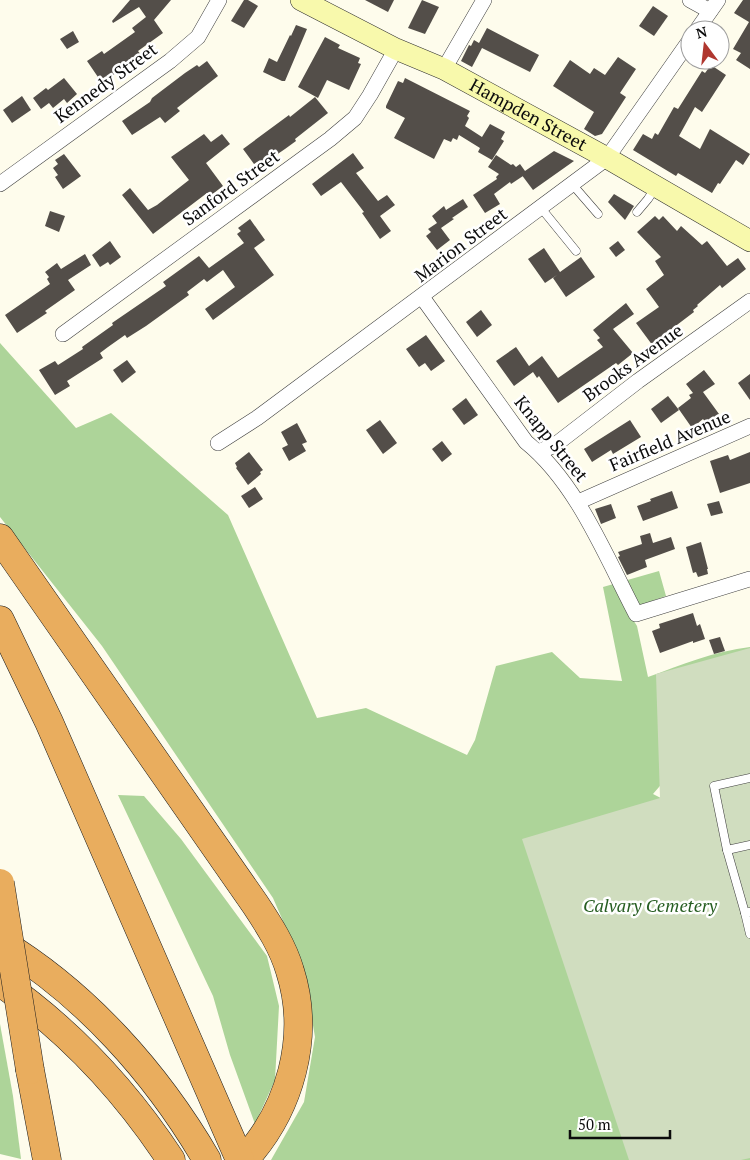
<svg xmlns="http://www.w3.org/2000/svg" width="750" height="1160" viewBox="0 0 750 1160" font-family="'PT Serif',serif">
<rect width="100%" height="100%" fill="#fefcec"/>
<g fill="#add499">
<path d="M0,343L76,428L111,413L228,515L317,718L366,708L467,755L475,740L496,666L552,652L580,678L622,681L603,587L659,571L666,596L627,610L637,626L648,677C681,665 715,651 750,647V714L671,773L653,794L688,812L750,1136V1160H271L304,1102L315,1037L303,967L273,898L102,646L0,517Z"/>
<polygon points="118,795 144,796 181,839 267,956 279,1006 275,1080 255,1124 230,1055 213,996"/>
<polygon points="0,1024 13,1096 21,1159 0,1154"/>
</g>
<polygon fill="#d0ddbf" points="750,648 750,1158 741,1160 629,1160 522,839 660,798 656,674"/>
<g fill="#534e49">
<polygon points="130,0 171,0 154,20 163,33 138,51 141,55 105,81 103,78 100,80 87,61 102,51 104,54 135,32 132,28 146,17 139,7 113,23 112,21"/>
<polygon points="244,0 248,0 258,6 244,28 231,21"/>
<polygon points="365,0 394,0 388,12"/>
<polygon points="422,0 439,7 425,34 408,28"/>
<polygon points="743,0 750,0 750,69 736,60 741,53 733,49 749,22 734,13"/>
<polygon points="653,6 668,16 654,36 639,26"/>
<polygon points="296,25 307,29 285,81 282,81 263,72 269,58 277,62 290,35 291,36"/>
<polygon points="487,28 539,55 530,72 482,48 472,67 461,61 469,45 471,46 474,40 479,43"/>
<polygon points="73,31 79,42 67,49 60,39"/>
<polygon points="325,37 340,45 338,48 360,58 358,63 361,64 349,90 327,80 318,98 298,87"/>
<polygon points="618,57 636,69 620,93 626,97 602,134 595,136 584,129 594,112 553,86 570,60 590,74 594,68 605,75"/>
<polygon points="207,61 218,76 177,108 180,111 165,123 160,117 132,135 122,121 150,102 152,98 185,73 197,65 199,67"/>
<polygon points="711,65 726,75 702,112 695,107 679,136 700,149 710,129 750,154 743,165 736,160 720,184 718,183 712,193 678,173 676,176 633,150 643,134 652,139 655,133 658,135 674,107 678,109 702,71 705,73"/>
<polygon points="64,78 77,94 67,103 64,99 53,108 49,103 41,109 33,98 46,88 48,90"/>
<polygon points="405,78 470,111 467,116 469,118 465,126 482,137 490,124 505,132 501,139 504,141 492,160 478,152 480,148 459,135 457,140 453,138 451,142 444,139 434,159 394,138 405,118 386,108 386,106 398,81 403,83"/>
<polygon points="22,96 31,110 12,123 3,110"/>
<polygon points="315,97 328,113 295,139 296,141 285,149 260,166 257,162 254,164 243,149 289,115 290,117"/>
<polygon points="204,134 211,142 222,134 230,144 206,163 223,186 210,196 207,193 153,234 122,195 130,188 148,210 157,205 189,180 171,157"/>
<polygon points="554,151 574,161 533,190 521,174 523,176 511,184 510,182 494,194 500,204 485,213 473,195 497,179 496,177 499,174 488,167 496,155 511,165 513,164 516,167 520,164 525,171"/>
<polygon points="353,153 364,168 356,173 378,201 387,195 395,205 380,216 391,231 380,239 362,213 364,212 341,182 321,196 312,184"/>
<polygon points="64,154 81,176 63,189 55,177 58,175 53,168 58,164 55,160"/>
<polygon points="614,194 634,206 625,220 608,202"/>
<polygon points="463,199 468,207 452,218 454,219 441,228 450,240 437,250 426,236 431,232 428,229 437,223 432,216 444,206 446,210"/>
<polygon points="50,211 65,216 59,232 45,226"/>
<polygon points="655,216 659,220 663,216 677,231 681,226 702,245 707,241 727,266 738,258 746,269 722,288 720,285 697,305 698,306 693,310 694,312 665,334 669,340 661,346 658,342 653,346 636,323 659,307 646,289 664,275 655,261 661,257 637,232"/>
<polygon points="250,219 265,240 254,248 274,275 213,320 205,309 235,287 223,270 207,282 204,279 187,292 189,295 146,326 127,338 125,335 108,347 100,353 103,358 67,381 70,386 55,395 39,370 55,361 58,365 83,349 82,347 113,325 112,323 166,286 163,282 199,256 209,268 244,243 237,234 241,231 238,228"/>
<polygon points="110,241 121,257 110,265 108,262 100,267 92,255"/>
<polygon points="618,241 625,250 616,257 609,248"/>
<polygon points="544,248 560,272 581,257 595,277 566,297 553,278 557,275 545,283 528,259"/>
<polygon points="85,254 91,265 68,280 75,290 45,311 47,313 17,333 5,315 50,284 47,279 49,277 45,272 57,263 61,269"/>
<polygon points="626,303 634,314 613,329 633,353 618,365 616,363 558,403 539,376 537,378 533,372 514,386 496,361 516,347 529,366 542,356 558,378 603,347 597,340 600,338 593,330"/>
<polygon points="481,310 492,325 477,337 466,322"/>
<polygon points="426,335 445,361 431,371 425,363 419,367 406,349"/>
<polygon points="127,360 136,372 122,383 113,370"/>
<polygon points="704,370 715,384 703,392 719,414 706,423 703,419 692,428 678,408 691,398 689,395 693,393 686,384"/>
<polygon points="750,374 750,400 738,383"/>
<polygon points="668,396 679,410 661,423 651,409"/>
<polygon points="466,398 478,415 464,425 452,409"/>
<polygon points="380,420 397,443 383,454 366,430"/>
<polygon points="630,420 641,437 613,454 611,450 592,462 584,449"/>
<polygon points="297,423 307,442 302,444 306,451 289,461 282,448 288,445 281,432"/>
<polygon points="442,441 452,454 442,462 432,449"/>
<polygon points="249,452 263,470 260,472 261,474 248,485 236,468 237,467 235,463"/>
<polygon points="750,452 750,483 720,493 710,461 728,455 730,460"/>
<polygon points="255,487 263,499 249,508 241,496"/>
<polygon points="672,491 678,508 643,521 637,506 651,501 650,499"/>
<polygon points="719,501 723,513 711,516 707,504"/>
<polygon points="611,504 616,518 601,524 595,509"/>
<polygon points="650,533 653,543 671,537 675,549 645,560 647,567 627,575 618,557 620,556 618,552 642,544 640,536"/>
<polygon points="701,542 708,569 707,569 708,574 698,577 696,572 693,573 686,547"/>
<polygon points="693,613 697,626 700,624 705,639 693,643 693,641 660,653 652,631 660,628 659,624"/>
<polygon points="720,637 725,651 714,654 709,640"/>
</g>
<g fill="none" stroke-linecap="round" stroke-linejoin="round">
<defs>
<g id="lane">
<polyline points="572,184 598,214"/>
<polyline points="541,208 576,251"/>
<polyline points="637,212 648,199 655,188"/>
<polyline points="727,850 750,845"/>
<polyline points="749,912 745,913 750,934"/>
<polyline points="745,913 727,850 714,786 750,778"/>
</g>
<g id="street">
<polyline points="690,0 710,11"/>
<polyline points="697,30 718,0"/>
<polyline points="444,69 484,0"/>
<polyline points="0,184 170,61 198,37 219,0"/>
<path d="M422,297L526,442C577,483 606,557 636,614L750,579"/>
<polyline points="63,334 330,139 355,118 370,95 396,49"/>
<polyline points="218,443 257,418 607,158 690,40"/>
<polyline points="538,452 555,445 638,381 750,301"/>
<polyline points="578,502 750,426"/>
</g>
<g id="secondary">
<path id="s1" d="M301,0L396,49L444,69L607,158L750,241"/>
</g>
<g id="highway">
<path d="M0,538L255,904C269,925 283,947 290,971C311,1037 290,1110 244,1160"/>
<polyline points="0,620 49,722 240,1160"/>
<path d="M0,942C86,994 157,1074 207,1160"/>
<path d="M0,982C69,1030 125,1090 171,1160"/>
<polyline points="30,1070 47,1160"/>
</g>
</defs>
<use href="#lane" stroke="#3f3f3f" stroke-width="9"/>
<use href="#street" stroke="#3f3f3f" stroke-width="16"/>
<use href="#secondary" stroke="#2e2e2e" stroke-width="22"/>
<use href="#highway" stroke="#1d1d1d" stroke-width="29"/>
<use href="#lane" stroke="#fff" stroke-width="8"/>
<use href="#street" stroke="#fff" stroke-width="15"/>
<use href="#secondary" stroke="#f8f9ac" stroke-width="21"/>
<use href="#highway" stroke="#e9ad5e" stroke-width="28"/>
<defs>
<polyline id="highway-bridge" points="0,883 30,1070"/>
</defs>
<use href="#highway-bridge" stroke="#1d1d1d" stroke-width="29" stroke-linecap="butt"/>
<use href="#highway-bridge" stroke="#e9ad5e" stroke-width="28"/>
</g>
<g text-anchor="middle" stroke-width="5" stroke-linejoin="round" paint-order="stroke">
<g font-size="18" fill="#0c0c0c" stroke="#fff">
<text transform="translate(106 83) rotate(-36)" y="6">Kennedy Street</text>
<text dy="6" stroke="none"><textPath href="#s1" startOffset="255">Hampden Street</textPath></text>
<text transform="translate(231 188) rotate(-36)" y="6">Sanford Street</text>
<text transform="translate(461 245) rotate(-37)" y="6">Marion Street</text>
<text transform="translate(633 363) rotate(-36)" y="6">Brooks Avenue</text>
<text transform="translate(551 439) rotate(51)" y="6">Knapp Street</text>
<text transform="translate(670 441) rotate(-23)" y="6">Fairfield Avenue</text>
</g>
<g font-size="18" font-style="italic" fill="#275e22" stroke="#fff">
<text x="650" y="912">Calvary Cemetery</text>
</g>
</g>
<g transform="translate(705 45) rotate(345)"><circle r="24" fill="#ffffff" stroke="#9e9e9e"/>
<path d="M0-4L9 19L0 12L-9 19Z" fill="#b0372f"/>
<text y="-8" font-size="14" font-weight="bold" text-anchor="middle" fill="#0c0c0c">N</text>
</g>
<path d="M570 1130v8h100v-8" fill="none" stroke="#0c0c0c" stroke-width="2.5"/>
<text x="578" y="1130" font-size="15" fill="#0c0c0c" stroke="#ffffff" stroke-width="4" paint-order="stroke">50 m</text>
</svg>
